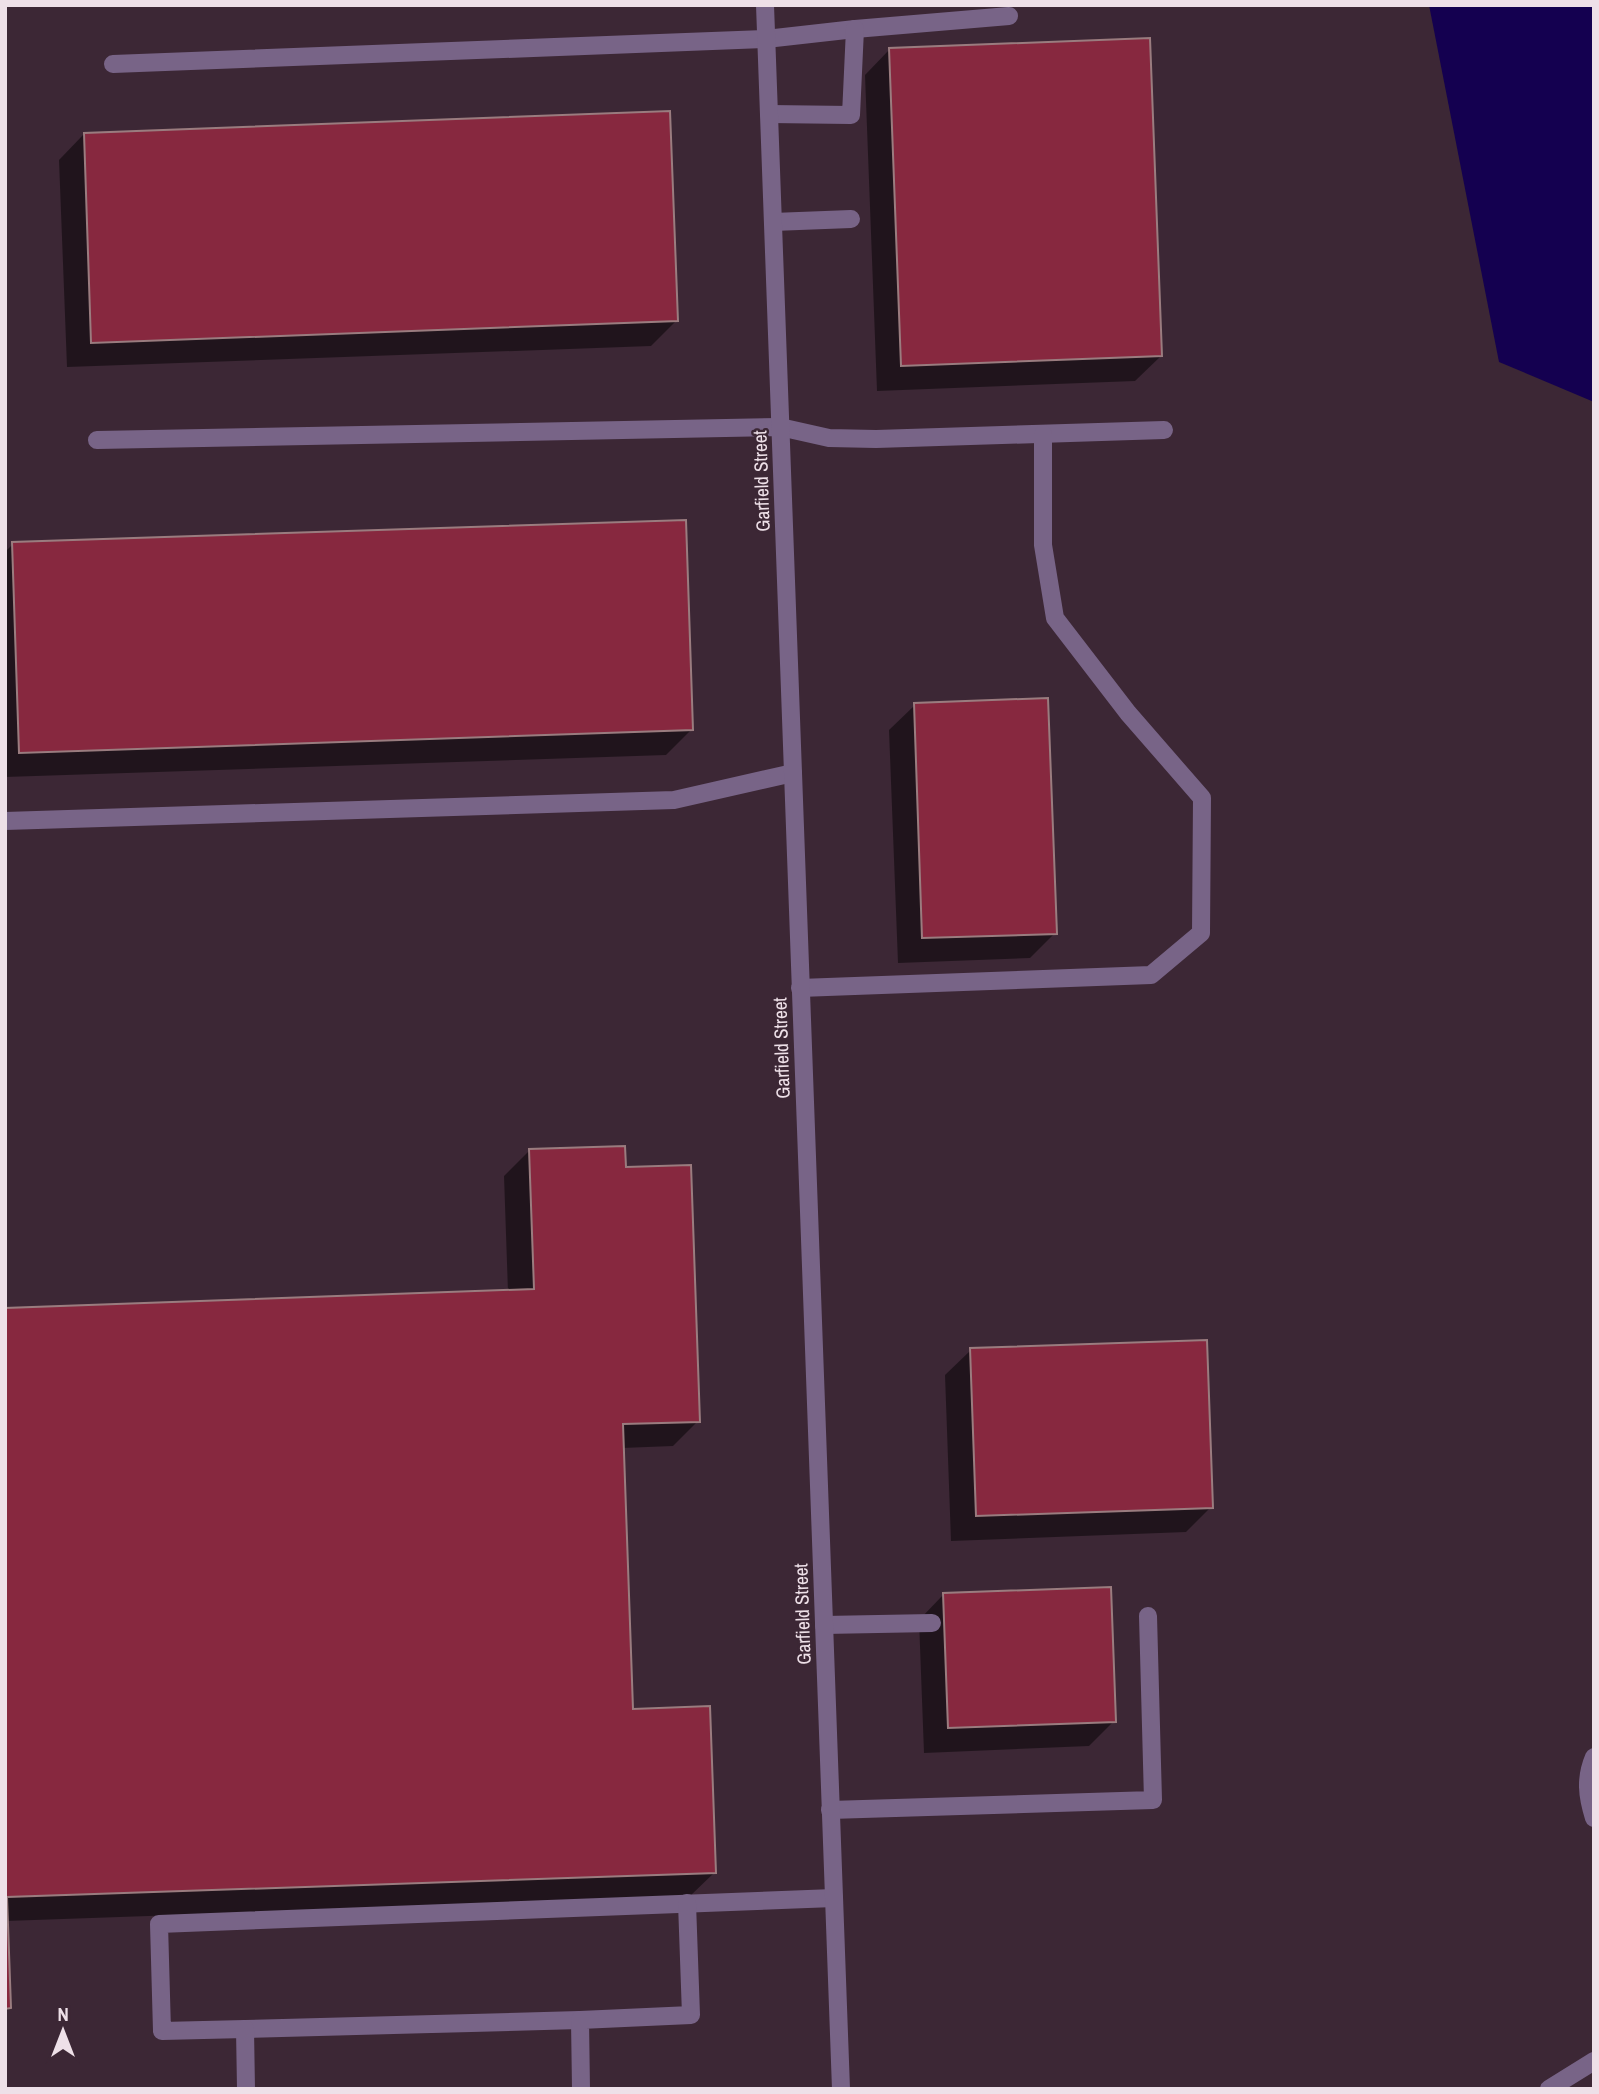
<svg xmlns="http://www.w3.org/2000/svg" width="1599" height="2094" viewBox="0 0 1599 2094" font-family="'Archivo Narrow',sans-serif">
<rect width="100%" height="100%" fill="#3c2735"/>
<polygon fill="#140050" points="1429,5 1594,5 1594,402 1499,362"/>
<g fill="#0007">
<polygon points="890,49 1161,356 1135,381 877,391 865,75"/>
<polygon points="84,134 676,321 651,346 67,367 59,160"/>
<polygon points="13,544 691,730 666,755 5,777 5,552"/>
<polygon points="915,705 1055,933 1030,958 898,963 889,730"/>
<polygon points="530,1150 625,1169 698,1421 673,1446 622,1448 631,1711 715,1872 689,1897 6,1921 10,2008 5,2012 5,1310 508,1292 504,1176"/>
<polygon points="971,1350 1211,1507 1186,1532 951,1541 945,1375"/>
<polygon points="944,1594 1114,1721 1089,1746 924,1753 919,1620"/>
</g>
<g fill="#87283f" stroke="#9a7c7f" stroke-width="2">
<polygon points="1150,38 1162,356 901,366 889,48"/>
<polygon points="670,111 678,321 91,343 84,133"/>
<polygon points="686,520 693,730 19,753 12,542"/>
<polygon points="1048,698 1057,934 922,938 914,703"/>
<polygon points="625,1146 626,1167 691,1165 700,1422 623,1424 633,1709 710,1706 716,1873 7,1897 11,2008 5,2009 5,1308 534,1289 529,1149"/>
<polygon points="1207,1340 1213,1508 976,1516 970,1348"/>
<polygon points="1111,1587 1116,1722 948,1728 943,1593"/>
</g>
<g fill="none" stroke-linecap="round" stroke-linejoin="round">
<g stroke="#786487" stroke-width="18">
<polyline points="113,64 766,39 855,29 1009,16"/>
<polyline points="769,114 851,115 855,29"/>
<polyline points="773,222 851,219"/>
<polyline points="97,440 780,427 829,438 876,439 1164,430"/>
<polyline points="5,821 674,800 793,773"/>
<polyline points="800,988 1151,975 1201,933 1202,798 1128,713 1055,618 1043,545 1043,434"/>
<polyline points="824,1625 932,1623"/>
<path d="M1594,1757C1585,1778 1587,1796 1594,1818"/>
<polyline points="830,1810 1153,1800 1148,1616"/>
<polyline points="245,2029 580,2020"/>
<polyline points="246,2089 245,2029 162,2031 159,1924 834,1898"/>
<polyline points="581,2089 580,2020 691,2015 687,1903"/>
<polyline points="1549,2089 1594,2061"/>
</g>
<polyline stroke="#786487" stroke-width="18" points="765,5 841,2089"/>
</g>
<g text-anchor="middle" stroke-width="5" stroke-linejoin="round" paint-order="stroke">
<g font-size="19" fill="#eee0e8" stroke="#3c2735">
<text transform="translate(761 481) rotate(-92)" y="7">Garfield Street</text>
<text transform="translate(781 1048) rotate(-92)" y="7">Garfield Street</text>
<text transform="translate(802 1614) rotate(-92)" y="7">Garfield Street</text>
</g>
</g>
<rect width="1599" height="2094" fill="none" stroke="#eee0e8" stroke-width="14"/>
<g transform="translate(63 2031)" stroke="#3c2735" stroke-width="5" paint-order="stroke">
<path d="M0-5L12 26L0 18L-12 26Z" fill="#eee0e8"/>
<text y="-10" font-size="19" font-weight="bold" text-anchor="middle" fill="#eee0e8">N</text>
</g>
</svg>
